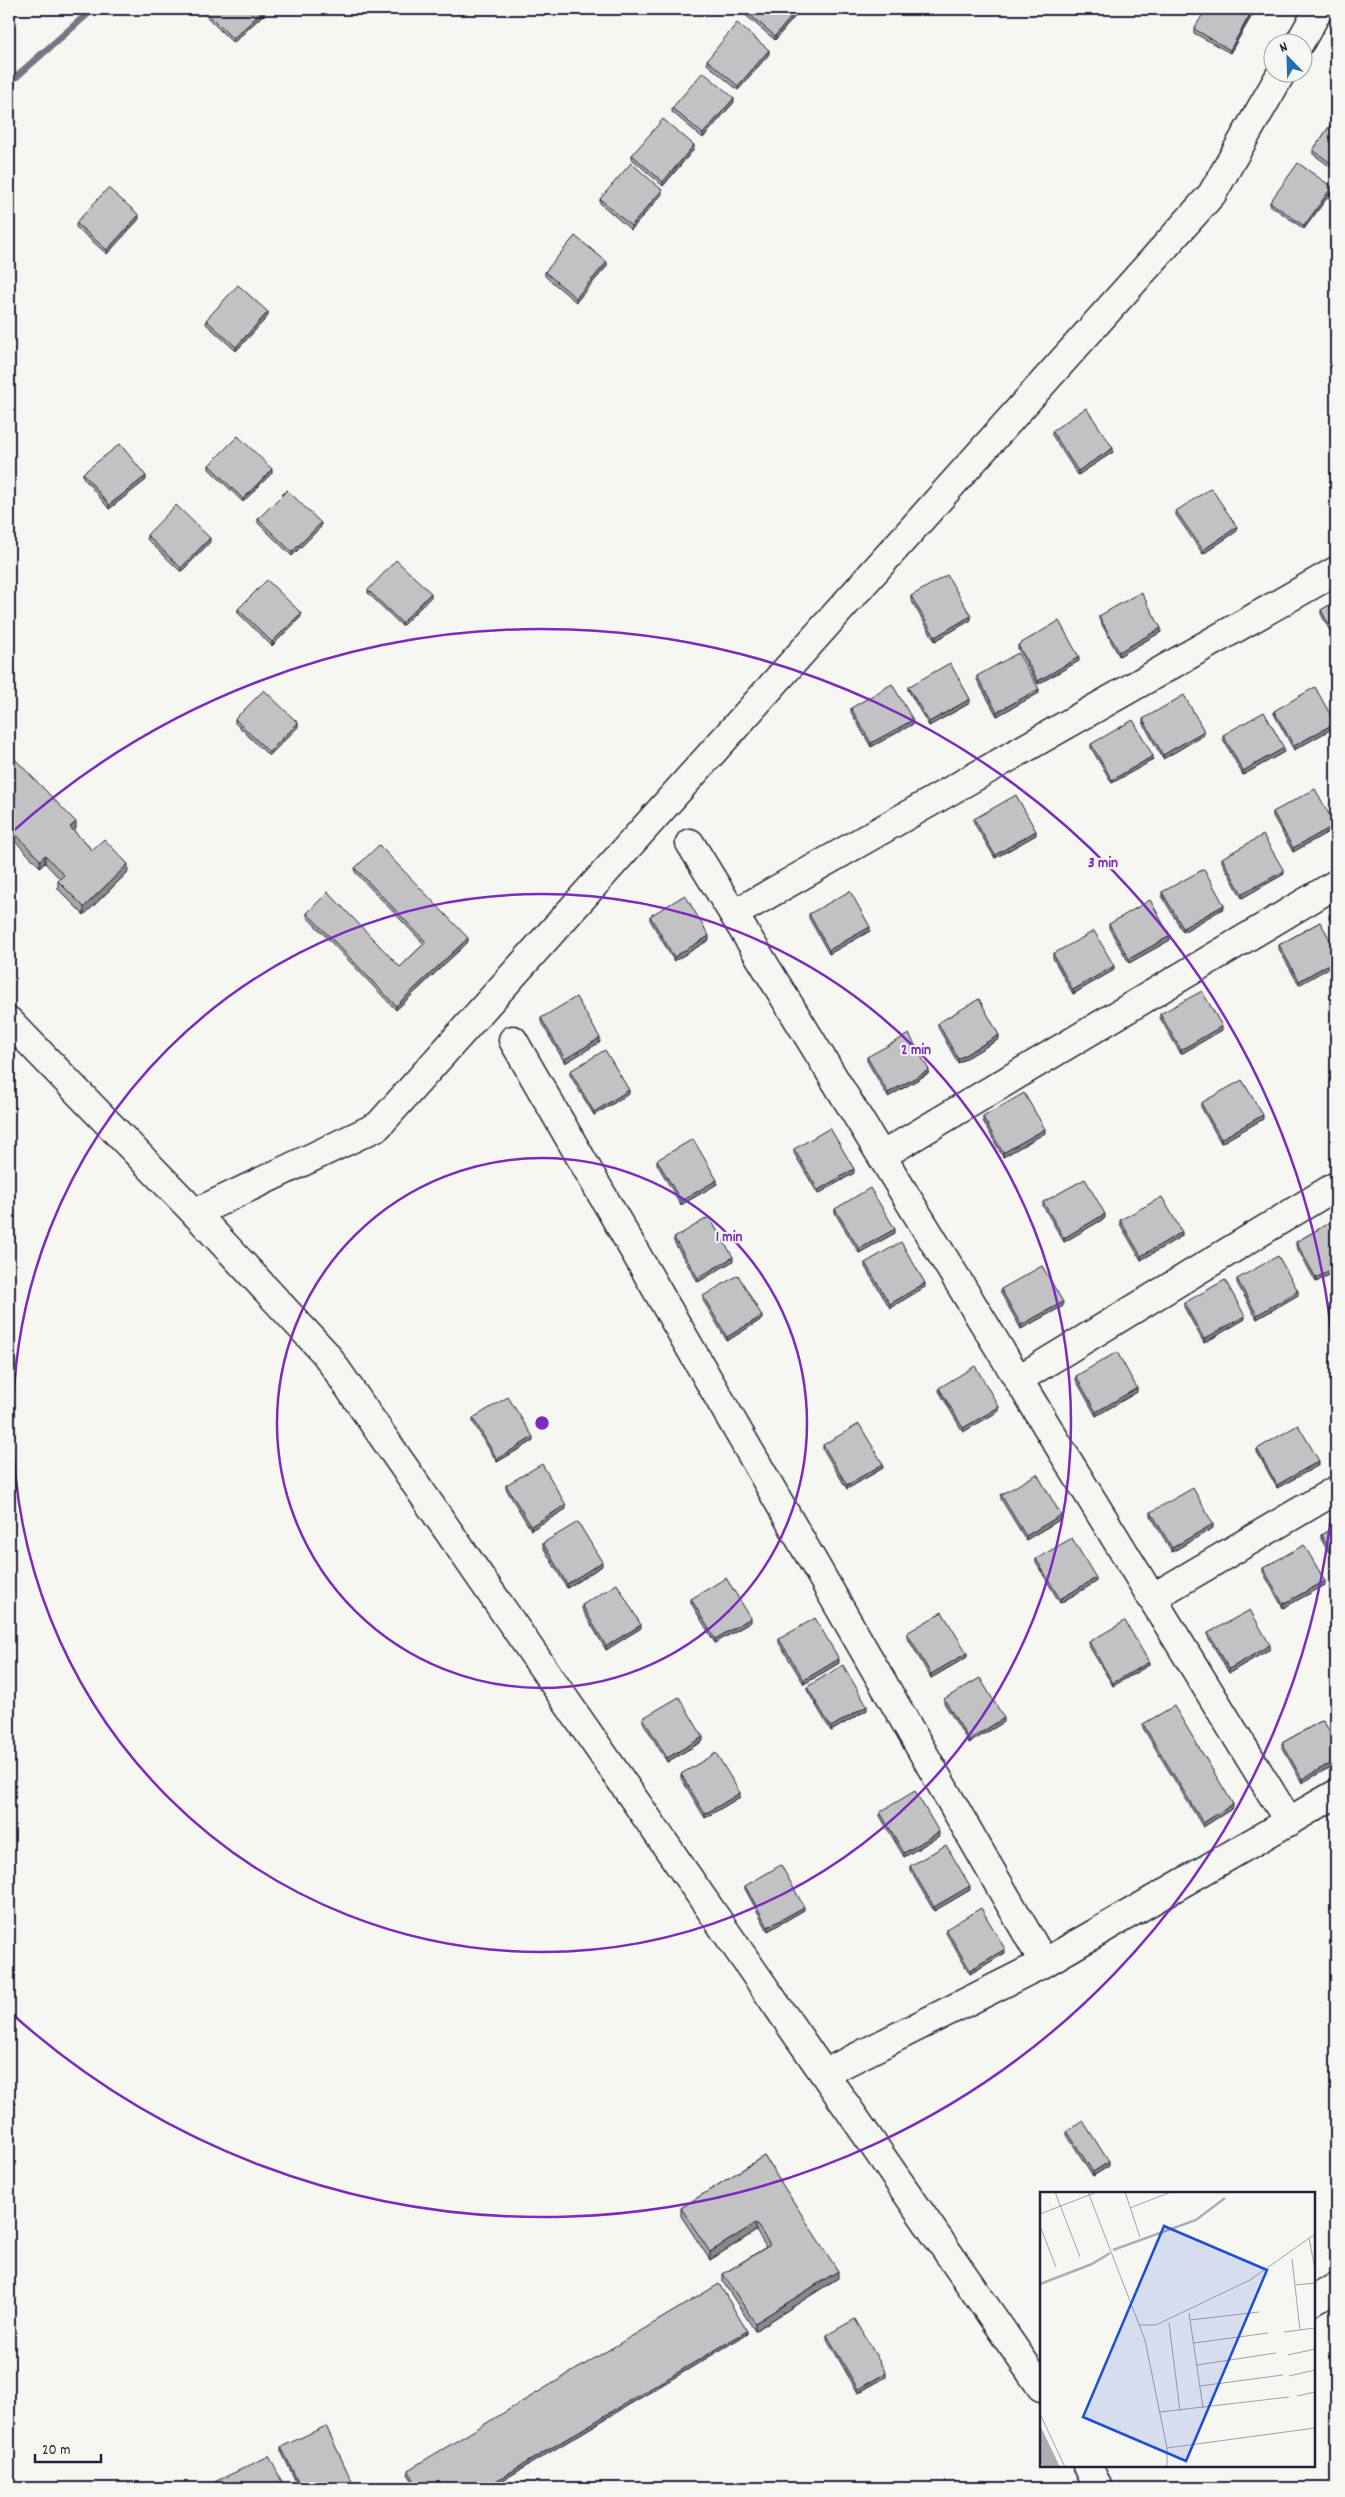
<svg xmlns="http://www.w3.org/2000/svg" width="1345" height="2497" viewBox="0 0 1345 2497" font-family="Dekko,sans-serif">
<rect width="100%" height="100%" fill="#f6f6f2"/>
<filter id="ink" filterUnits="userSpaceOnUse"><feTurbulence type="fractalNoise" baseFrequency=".02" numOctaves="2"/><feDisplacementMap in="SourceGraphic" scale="10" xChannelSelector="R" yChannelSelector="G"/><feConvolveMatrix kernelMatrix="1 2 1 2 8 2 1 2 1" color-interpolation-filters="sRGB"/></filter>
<g filter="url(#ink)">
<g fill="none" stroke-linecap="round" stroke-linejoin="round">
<polyline stroke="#757583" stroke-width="7" points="9,83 93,9"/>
<defs>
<g id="minor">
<polyline points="1300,42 1319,9"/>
<polyline points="690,843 1289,1822"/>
<polyline points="734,914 1336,571"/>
<polyline points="9,1021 195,1213 325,1353 1041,2387"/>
<polyline points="513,1040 1044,1963"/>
<polyline points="883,1155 1336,884"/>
<polyline points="195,1213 378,1126 1212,194 1282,72"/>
<polyline points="1019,1379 1336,1186"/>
<polyline points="1152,1598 1336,1490"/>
<polyline points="825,2073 1044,1963 1336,1794"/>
</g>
<g id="major">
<polyline points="1314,2300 1336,2287"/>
<polyline points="1088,2466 1098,2488"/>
</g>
</defs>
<use href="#minor" stroke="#22223b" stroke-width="31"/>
<use href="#major" stroke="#22223b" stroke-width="31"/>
<use href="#minor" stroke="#f6f6f2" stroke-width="28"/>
<use href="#major" stroke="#f6f6f2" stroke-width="28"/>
</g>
<g fill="#a7a7a9" stroke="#22223b">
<polygon points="267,9 267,11 233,43 204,14 204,10"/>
<polygon points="452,9 464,9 458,15"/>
<polygon points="743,9 801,9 775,40 743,13"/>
<polygon points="1254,12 1230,53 1194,33 1194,29"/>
<polygon points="769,54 738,90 707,64 707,60"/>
<polygon points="734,102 703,138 672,112 672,108"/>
<polygon points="1336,117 1336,171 1313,154 1313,150"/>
<polygon points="694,149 663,186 632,159 632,155"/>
<polygon points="1332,191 1304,229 1270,205 1270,202"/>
<polygon points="662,194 631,230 600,203 600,199"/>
<polygon points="139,219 107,254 76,227 76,223"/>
<polygon points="607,266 576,302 545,276 545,272"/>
<polygon points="268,316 236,351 206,324 206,320"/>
<polygon points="1052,431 1113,452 1078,475 1052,435"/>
<polygon points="209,465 272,473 243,502 209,469"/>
<polygon points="83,473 146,480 109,509 83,477"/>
<polygon points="1176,511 1237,531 1203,554 1176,515"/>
<polygon points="258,519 321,527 292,556 258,523"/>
<polygon points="147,535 210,542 181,572 147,539"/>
<polygon points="368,590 431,597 402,626 368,593"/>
<polygon points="911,596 971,620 935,641 911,600"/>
<polygon points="1336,601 1336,642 1321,614 1321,610"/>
<polygon points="238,609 301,617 272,646 238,613"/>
<polygon points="1099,616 1161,632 1119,656 1099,619"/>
<polygon points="1018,645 1079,661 1038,684 1018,649"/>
<polygon points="977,676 1039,693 997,716 977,680"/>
<polygon points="908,687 970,703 929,726 908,690"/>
<polygon points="851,708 913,724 871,747 851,712"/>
<polygon points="1274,711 1335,727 1294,750 1274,714"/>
<polygon points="235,719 298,727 269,756 235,723"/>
<polygon points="1143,719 1204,735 1163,759 1143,723"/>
<polygon points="1223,735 1284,752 1243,775 1223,739"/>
<polygon points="1091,744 1153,760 1112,783 1091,748"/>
<polygon points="9,757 76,829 74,831 92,850 128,872 84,915 58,889 58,881 60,879 45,863 40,867 9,835"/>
<polygon points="1273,812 1335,828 1293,852 1273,816"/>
<polygon points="974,819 1036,835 995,858 974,823"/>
<polygon points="1222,858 1284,874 1242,898 1222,862"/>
<polygon points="355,868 468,942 396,1010 307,917 307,913 400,967 424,944 355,872"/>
<polygon points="1162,892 1224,908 1183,932 1162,896"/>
<polygon points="1336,911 1336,932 1329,919 1329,915"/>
<polygon points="809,914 870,931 829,954 809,918"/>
<polygon points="650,916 709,940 674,961 650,920"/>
<polygon points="1320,922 1299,985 1279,949 1279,945"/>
<polygon points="1109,924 1170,940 1129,963 1109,928"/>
<polygon points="1053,954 1114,970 1073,994 1053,958"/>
<polygon points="1160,1014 1222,1030 1181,1054 1160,1018"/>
<polygon points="541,1018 600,1042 565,1063 541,1022"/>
<polygon points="938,1023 999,1039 958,1063 938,1027"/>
<polygon points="867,1057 929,1073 888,1097 867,1061"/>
<polygon points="570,1071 629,1094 594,1115 570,1075"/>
<polygon points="1201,1103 1263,1119 1221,1143 1201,1107"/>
<polygon points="983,1117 1045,1133 1003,1157 983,1121"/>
<polygon points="794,1149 854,1173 818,1194 794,1153"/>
<polygon points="657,1160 717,1184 681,1205 657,1164"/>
<polygon points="1043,1202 1105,1218 1064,1242 1043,1206"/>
<polygon points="835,1209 895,1233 859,1253 835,1213"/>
<polygon points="1336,1219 1336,1271 1316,1282 1296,1246 1296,1242"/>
<polygon points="1120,1220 1182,1236 1141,1260 1120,1224"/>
<polygon points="674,1238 733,1261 698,1282 674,1242"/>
<polygon points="865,1263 925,1287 890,1308 865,1267"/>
<polygon points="1237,1279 1298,1295 1257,1319 1237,1283"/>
<polygon points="1001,1289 1063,1306 1021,1329 1001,1293"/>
<polygon points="703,1296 762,1319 727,1341 703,1300"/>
<polygon points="1184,1303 1245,1319 1204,1343 1184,1307"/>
<polygon points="1076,1376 1137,1392 1096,1416 1076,1380"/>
<polygon points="939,1388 999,1411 963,1432 939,1391"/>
<polygon points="473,1418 533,1441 497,1462 473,1422"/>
<polygon points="823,1445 883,1468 847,1489 823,1449"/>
<polygon points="1257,1449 1319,1465 1277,1488 1257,1452"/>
<polygon points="506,1485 566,1509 531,1530 506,1489"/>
<polygon points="1001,1495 1061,1519 1026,1540 1001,1499"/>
<polygon points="1151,1512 1213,1528 1172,1552 1151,1516"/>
<polygon points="1336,1526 1336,1565 1321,1539 1321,1535"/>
<polygon points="543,1543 602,1566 567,1588 543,1547"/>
<polygon points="1036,1559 1096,1582 1060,1603 1036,1563"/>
<polygon points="1263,1568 1325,1585 1283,1608 1263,1572"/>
<polygon points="691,1599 751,1622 715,1643 691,1603"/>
<polygon points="582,1605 641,1628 606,1650 582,1609"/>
<polygon points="907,1633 967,1657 931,1678 907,1637"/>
<polygon points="1208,1633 1270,1649 1229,1673 1208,1637"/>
<polygon points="779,1639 839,1663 804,1684 779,1643"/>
<polygon points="1089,1642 1149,1665 1113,1686 1089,1646"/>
<polygon points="807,1687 867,1710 831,1731 807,1690"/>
<polygon points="944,1699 1004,1722 969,1743 944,1703"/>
<polygon points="643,1718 703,1741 667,1762 643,1722"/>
<polygon points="1323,1720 1302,1783 1282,1747 1282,1743"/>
<polygon points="1143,1724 1233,1808 1203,1827 1143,1728"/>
<polygon points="681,1774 740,1797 705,1818 681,1778"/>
<polygon points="880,1812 939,1836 904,1857 880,1816"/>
<polygon points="910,1866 970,1890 934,1911 910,1870"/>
<polygon points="745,1886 804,1910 768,1931 745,1889"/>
<polygon points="946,1929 1005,1953 970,1974 946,1933"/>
<polygon points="1067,2131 1109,2166 1093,2176 1067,2135"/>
<polygon points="764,2156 838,2278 755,2331 723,2282 723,2274 766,2247 756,2231 710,2260 681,2216 681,2208"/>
<polygon points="747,2334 490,2488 417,2488 408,2474 408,2470"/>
<polygon points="827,2335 886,2377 858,2393 827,2339"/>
<polygon points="281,2447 355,2488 299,2488 281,2451"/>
</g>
<g fill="#888889" stroke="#22223b">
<polygon points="265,9 267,9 267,11 233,43 233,39"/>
<polygon points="460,9 464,9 458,15 458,11"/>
<polygon points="798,9 801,9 775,40 775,36"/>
<polygon points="1254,9 1254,12 1230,53 1230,50"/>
<polygon points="769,50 769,54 738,90 738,86"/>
<polygon points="734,98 734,102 703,138 703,134"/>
<polygon points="694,145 694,149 663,186 663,182"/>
<polygon points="1332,187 1332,191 1304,229 1304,226"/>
<polygon points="662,190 662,194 631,230 631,226"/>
<polygon points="139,215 139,219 107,254 107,250"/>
<polygon points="607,262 607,266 576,302 576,298"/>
<polygon points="268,312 268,316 236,351 236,347"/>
<polygon points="1113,448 1113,452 1078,475 1078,471"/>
<polygon points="272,469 272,473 243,502 243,499"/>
<polygon points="146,476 146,480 109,509 109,505"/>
<polygon points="321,523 321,527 292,556 292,552"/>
<polygon points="1237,527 1237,531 1203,554 1203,550"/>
<polygon points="210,538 210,542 181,572 181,568"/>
<polygon points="431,593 431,597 402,626 402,623"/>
<polygon points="301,613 301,617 272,646 272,642"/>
<polygon points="971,616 971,620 935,641 935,637"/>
<polygon points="1161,628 1161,632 1119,656 1119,652"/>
<polygon points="1079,657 1079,661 1038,684 1038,681"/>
<polygon points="1039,689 1039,693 997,716 997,712"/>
<polygon points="970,699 970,703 929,726 929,722"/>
<polygon points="913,720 913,724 871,747 871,743"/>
<polygon points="298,723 298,727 269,756 269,752"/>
<polygon points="1335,723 1335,727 1294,750 1294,746"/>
<polygon points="1204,731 1204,735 1163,759 1163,755"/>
<polygon points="1284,748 1284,752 1243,775 1243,771"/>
<polygon points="1153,756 1153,760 1112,783 1112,780"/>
<polygon points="76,822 76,829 70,835 70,827"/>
<polygon points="1335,825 1335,828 1293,852 1293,848"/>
<polygon points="1036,831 1036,835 995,858 995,855"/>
<polygon points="45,855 45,863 40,867 40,860"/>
<polygon points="128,864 128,872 84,915 84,907"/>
<polygon points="1284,871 1284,874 1242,898 1242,894"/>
<polygon points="1224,905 1224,908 1183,932 1183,928"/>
<polygon points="870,927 870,931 829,954 829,950"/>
<polygon points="709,936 709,940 674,961 674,957"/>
<polygon points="1170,936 1170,940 1129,963 1129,959"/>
<polygon points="468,938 468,942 396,1010 396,1006"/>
<polygon points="1336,960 1336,964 1299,985 1299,981"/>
<polygon points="1114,966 1114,970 1073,994 1073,990"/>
<polygon points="1222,1026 1222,1030 1181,1054 1181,1050"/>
<polygon points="999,1035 999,1039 958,1063 958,1059"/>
<polygon points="600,1038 600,1042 565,1063 565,1059"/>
<polygon points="929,1070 929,1073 888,1097 888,1093"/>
<polygon points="629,1090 629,1094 594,1115 594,1112"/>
<polygon points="1263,1115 1263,1119 1221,1143 1221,1139"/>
<polygon points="1045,1129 1045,1133 1003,1157 1003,1153"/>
<polygon points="854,1169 854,1173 818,1194 818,1190"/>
<polygon points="717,1180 717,1184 681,1205 681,1201"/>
<polygon points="1105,1214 1105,1218 1064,1242 1064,1238"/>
<polygon points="895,1229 895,1233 859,1253 859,1249"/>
<polygon points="1182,1232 1182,1236 1141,1260 1141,1256"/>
<polygon points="733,1257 733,1261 698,1282 698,1278"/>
<polygon points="1336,1267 1336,1271 1316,1282 1316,1278"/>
<polygon points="925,1283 925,1287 890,1308 890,1304"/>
<polygon points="1298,1291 1298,1295 1257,1319 1257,1315"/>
<polygon points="1063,1302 1063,1306 1021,1329 1021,1325"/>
<polygon points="762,1316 762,1319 727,1341 727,1337"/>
<polygon points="1245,1316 1245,1319 1204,1343 1204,1339"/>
<polygon points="1137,1388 1137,1392 1096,1416 1096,1412"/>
<polygon points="999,1407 999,1411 963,1432 963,1428"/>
<polygon points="533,1437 533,1441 497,1462 497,1459"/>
<polygon points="1319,1461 1319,1465 1277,1488 1277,1485"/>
<polygon points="883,1464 883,1468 847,1489 847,1485"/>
<polygon points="566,1505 566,1509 531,1530 531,1526"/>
<polygon points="1061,1515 1061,1519 1026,1540 1026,1536"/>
<polygon points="1213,1524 1213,1528 1172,1552 1172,1548"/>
<polygon points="602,1562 602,1566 567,1588 567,1584"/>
<polygon points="1096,1578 1096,1582 1060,1603 1060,1599"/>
<polygon points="1325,1581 1325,1585 1283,1608 1283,1604"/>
<polygon points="751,1618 751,1622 715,1643 715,1639"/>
<polygon points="641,1625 641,1628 606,1650 606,1646"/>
<polygon points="1270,1645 1270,1649 1229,1673 1229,1669"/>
<polygon points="967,1653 967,1657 931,1678 931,1674"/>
<polygon points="839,1659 839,1663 804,1684 804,1680"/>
<polygon points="1149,1662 1149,1665 1113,1686 1113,1683"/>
<polygon points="867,1706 867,1710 831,1731 831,1727"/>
<polygon points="1004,1718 1004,1722 969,1743 969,1740"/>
<polygon points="703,1737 703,1741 667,1762 667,1758"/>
<polygon points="1336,1760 1336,1764 1302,1783 1302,1779"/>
<polygon points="740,1793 740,1797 705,1818 705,1814"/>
<polygon points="1233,1804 1233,1808 1203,1827 1203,1823"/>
<polygon points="939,1832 939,1836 904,1857 904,1853"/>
<polygon points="970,1886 970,1890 934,1911 934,1907"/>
<polygon points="804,1907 804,1910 768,1931 768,1927"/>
<polygon points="1005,1949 1005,1953 970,1974 970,1970"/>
<polygon points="1109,2162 1109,2166 1093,2176 1093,2172"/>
<polygon points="756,2223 756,2231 710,2260 710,2252"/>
<polygon points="838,2271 838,2278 755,2331 755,2323"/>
<polygon points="747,2331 747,2334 490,2488 484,2488"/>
<polygon points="886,2373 886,2377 858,2393 858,2389"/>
</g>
<g fill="#c2c2c4" stroke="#22223b">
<polygon points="205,9 265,9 233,39 204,10"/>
<polygon points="743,9 798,9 775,36"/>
<polygon points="1206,9 1253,9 1230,50 1194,29"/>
<polygon points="737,23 769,50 738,86 707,60"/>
<polygon points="703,72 734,98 703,134 672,108"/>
<polygon points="1336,117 1336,167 1313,150"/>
<polygon points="663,119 694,145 663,182 632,155"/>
<polygon points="631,163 662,190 631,226 600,199"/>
<polygon points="1298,163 1332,187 1304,226 1270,202"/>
<polygon points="108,188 139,215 107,250 76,223"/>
<polygon points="575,236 607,262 576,298 545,272"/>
<polygon points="238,285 268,312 236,347 206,320"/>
<polygon points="1086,408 1113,448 1078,471 1052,431"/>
<polygon points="238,436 272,469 243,499 209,465"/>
<polygon points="120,444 146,476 109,505 83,473"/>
<polygon points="1211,488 1237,527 1203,550 1176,511"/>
<polygon points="287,490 321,523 292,552 258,519"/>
<polygon points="176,505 210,538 181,568 147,535"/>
<polygon points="396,560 431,593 402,623 368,590"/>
<polygon points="947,575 971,616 935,637 911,596"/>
<polygon points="267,580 301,613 272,642 238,609"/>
<polygon points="1141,592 1161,628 1119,652 1099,616"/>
<polygon points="1336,601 1336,638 1321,610"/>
<polygon points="1059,621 1079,657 1038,681 1018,645"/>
<polygon points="1018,653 1039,689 997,712 977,676"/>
<polygon points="950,663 970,699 929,722 908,687"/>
<polygon points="892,684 913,720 871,743 851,708"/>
<polygon points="1315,687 1335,723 1294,746 1274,711"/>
<polygon points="264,690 298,723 269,752 235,719"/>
<polygon points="1184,695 1204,731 1163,755 1143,719"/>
<polygon points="1264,712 1284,748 1243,771 1223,735"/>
<polygon points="1133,720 1153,756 1112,780 1091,744"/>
<polygon points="11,755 76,822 70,827 92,850 104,839 128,864 84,907 58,881 64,875 45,855 40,860 9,827 9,757"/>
<polygon points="1315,789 1335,825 1293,848 1273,812"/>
<polygon points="1016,795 1036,831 995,855 974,819"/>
<polygon points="1263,835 1284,871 1242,894 1222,858"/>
<polygon points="379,845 468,938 396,1006 307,913 328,892 400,967 426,942 355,868"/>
<polygon points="1204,869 1224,905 1183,928 1162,892"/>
<polygon points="850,891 870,927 829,950 809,914"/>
<polygon points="685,895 709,936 674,957 650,916"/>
<polygon points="1150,900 1170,936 1129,959 1109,924"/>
<polygon points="1336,911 1336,928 1329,915"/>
<polygon points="1320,922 1336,950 1336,960 1299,981 1279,945"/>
<polygon points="1094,931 1114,966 1073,990 1053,954"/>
<polygon points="1202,991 1222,1026 1181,1050 1160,1014"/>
<polygon points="576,997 600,1038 565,1059 541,1018"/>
<polygon points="979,999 999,1035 958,1059 938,1023"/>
<polygon points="909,1034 929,1070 888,1093 867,1057"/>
<polygon points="605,1050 629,1090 594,1112 570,1071"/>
<polygon points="1242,1080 1263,1115 1221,1139 1201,1103"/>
<polygon points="1024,1093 1045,1129 1003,1153 983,1117"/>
<polygon points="830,1128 854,1169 818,1190 794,1149"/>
<polygon points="693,1139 717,1180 681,1201 657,1160"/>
<polygon points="1085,1179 1105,1214 1064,1238 1043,1202"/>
<polygon points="870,1188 895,1229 859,1249 835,1209"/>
<polygon points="1162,1197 1182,1232 1141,1256 1120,1220"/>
<polygon points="709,1217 733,1257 698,1278 674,1238"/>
<polygon points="1336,1219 1336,1267 1316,1278 1296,1242"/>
<polygon points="901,1242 925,1283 890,1304 865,1263"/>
<polygon points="1278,1256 1298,1291 1257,1315 1237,1279"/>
<polygon points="1042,1266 1063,1302 1021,1325 1001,1289"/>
<polygon points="738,1275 762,1316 727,1337 703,1296"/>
<polygon points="1225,1280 1245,1316 1204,1339 1184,1303"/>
<polygon points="1117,1352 1137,1388 1096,1412 1076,1376"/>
<polygon points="975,1366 999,1407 963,1428 939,1388"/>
<polygon points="508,1397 533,1437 497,1459 473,1418"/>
<polygon points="859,1424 883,1464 847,1485 823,1445"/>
<polygon points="1298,1425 1319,1461 1277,1485 1257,1449"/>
<polygon points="542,1464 566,1505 531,1526 506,1485"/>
<polygon points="1037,1474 1061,1515 1026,1536 1001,1495"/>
<polygon points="1193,1488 1213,1524 1172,1548 1151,1512"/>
<polygon points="578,1522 602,1562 567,1584 543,1543"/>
<polygon points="1336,1526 1336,1561 1321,1535"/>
<polygon points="1072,1538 1096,1578 1060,1599 1036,1559"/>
<polygon points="1304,1545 1325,1581 1283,1604 1263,1568"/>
<polygon points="726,1578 751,1618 715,1639 691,1599"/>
<polygon points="617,1584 641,1625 606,1646 582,1605"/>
<polygon points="1250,1610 1270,1645 1229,1669 1208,1633"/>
<polygon points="942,1612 967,1653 931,1674 907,1633"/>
<polygon points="815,1618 839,1659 804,1680 779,1639"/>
<polygon points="1125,1621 1149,1662 1113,1683 1089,1642"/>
<polygon points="843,1665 867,1706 831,1727 807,1687"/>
<polygon points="980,1678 1004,1718 969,1740 944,1699"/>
<polygon points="679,1697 703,1737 667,1758 643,1718"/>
<polygon points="1174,1706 1233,1804 1203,1823 1143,1724"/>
<polygon points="1323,1720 1336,1743 1336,1760 1302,1779 1282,1743"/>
<polygon points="716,1753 740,1793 705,1814 681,1774"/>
<polygon points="915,1791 939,1832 904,1853 880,1812"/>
<polygon points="946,1845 970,1886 934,1907 910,1866"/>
<polygon points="781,1865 804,1907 768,1927 745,1886"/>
<polygon points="981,1908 1005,1949 970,1970 946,1929"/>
<polygon points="1083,2121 1109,2162 1093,2172 1067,2131"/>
<polygon points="764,2156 838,2271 755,2323 723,2274 770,2245 756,2223 710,2252 681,2208"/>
<polygon points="719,2284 747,2331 484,2488 419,2488 408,2470"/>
<polygon points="855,2319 886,2373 858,2389 827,2335"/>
<polygon points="326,2426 355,2488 301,2488 281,2447"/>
<polygon points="269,2456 285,2488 202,2488"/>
</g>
</g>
<g fill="none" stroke="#7b2cbf" stroke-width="2.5">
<circle cx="542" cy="1423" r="265"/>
<circle cx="542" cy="1423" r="529"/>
<path d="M11 833A794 794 0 1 1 11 2013"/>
</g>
<g transform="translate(1040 2192)">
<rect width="275" height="275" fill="#f6f6f2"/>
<path d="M0,233L20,275H3L0,268Z" fill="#adadb3"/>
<path fill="none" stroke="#adadb3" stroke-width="2.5" d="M73,58L156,28L185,6M0,92L52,72L70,61"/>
<path fill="none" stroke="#a1a1a9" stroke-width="1" d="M15,0L40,65M48,0L105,148L127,256M85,0L100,45M90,16L131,0M0,22L57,0M0,34L16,75M269,46L275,77M252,67L260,138M255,93L275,91M149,121L163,216M150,128L219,120M129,131L140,219M99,133H116L210,88L275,42M244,140L275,136M154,151L228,141M248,163L275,157M157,173L236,161M249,184L275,178M160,194L243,183M257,204L275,200M120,220L249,205M0,222L25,275M127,275V256L275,236"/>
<path fill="#1d4ed8" fill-opacity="0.15" stroke="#1d4ed8" stroke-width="2.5" d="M124,34L227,78L146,269L43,225Z"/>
<rect width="275" height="275" fill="none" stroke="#22223b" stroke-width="2.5"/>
</g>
<circle cx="542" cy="1423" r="8" fill="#7b2cbf" stroke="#f6f6f2" stroke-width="2.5"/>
<g font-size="15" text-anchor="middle" font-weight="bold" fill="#7b2cbf" stroke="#f6f6f2" stroke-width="4" stroke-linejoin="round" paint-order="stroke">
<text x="1103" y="867">3 min</text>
<text x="916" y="1054">2 min</text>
<text x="729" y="1241">1 min</text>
</g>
<rect width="1345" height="2497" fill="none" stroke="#f6f6f2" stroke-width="30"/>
<rect x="15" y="15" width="1315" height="2467" fill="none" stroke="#22223b" stroke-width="2" filter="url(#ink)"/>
<g transform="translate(1288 58) rotate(337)"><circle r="24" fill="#f6f6f2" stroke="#a1a1a9"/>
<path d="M0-4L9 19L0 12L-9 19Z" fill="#1f6fb2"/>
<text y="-8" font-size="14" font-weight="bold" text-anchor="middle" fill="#22223b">N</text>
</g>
<path d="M35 2454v8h66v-8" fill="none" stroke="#22223b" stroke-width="2.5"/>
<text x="42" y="2454" font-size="15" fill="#22223b" stroke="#f6f6f2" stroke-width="4" paint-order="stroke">20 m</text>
</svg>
